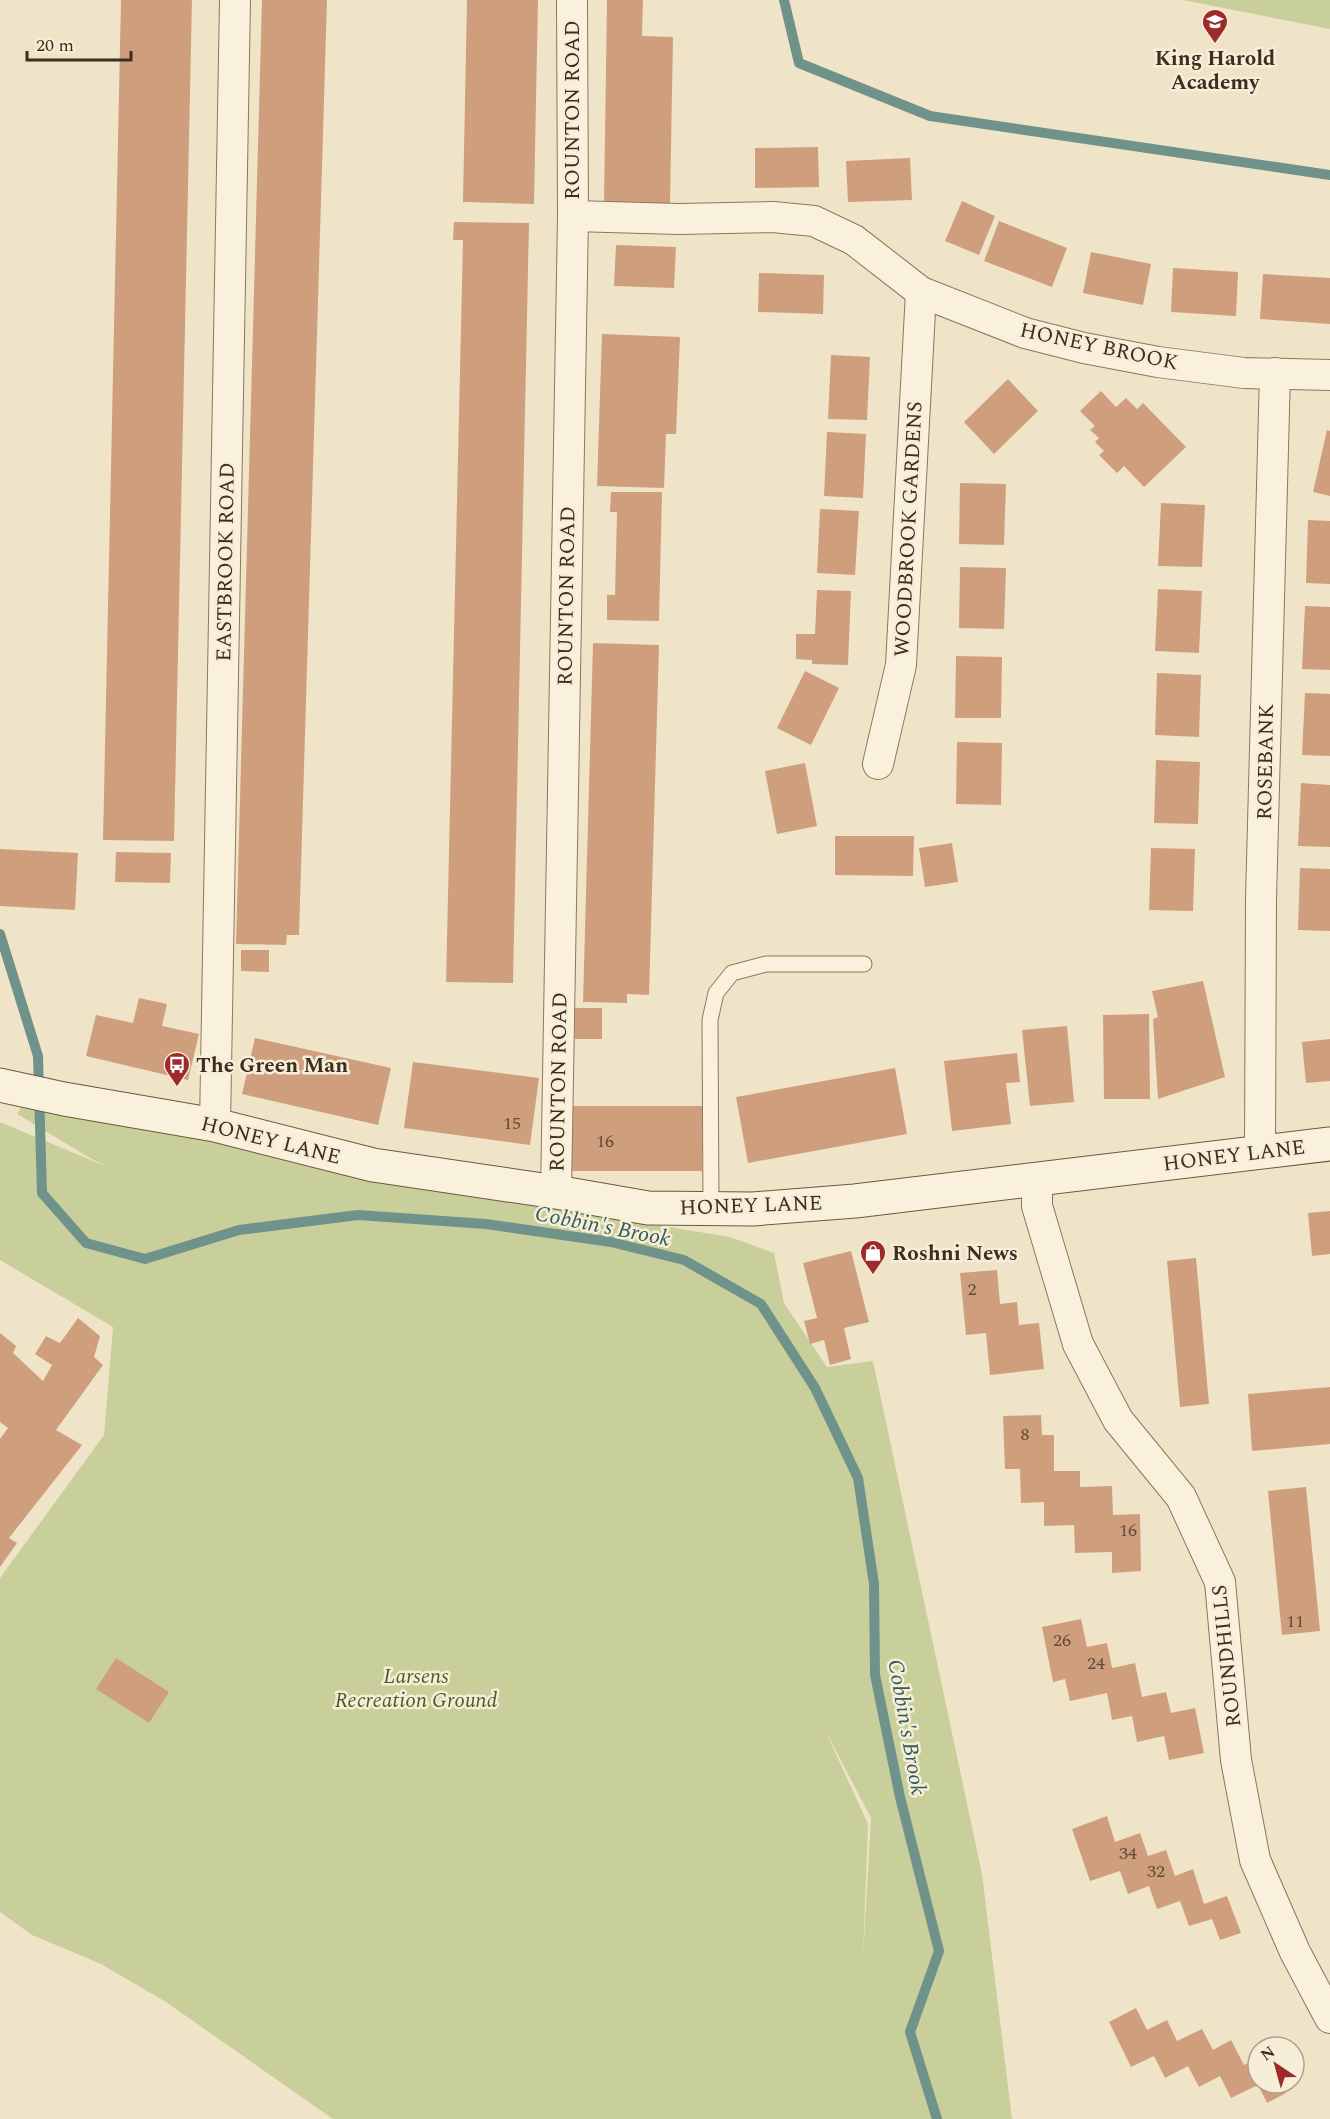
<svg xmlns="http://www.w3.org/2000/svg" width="1330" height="2119" viewBox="0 0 1330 2119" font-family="Spectral,serif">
<rect width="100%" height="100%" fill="#f0e4c8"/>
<g fill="#c9cf9b" fill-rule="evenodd">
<polygon points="1183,0 1330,0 1330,29"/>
<path d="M24,1101L412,1185L730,1237L774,1253L784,1303L827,1367L873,1361L982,1874L1012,2119H333L166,2002L101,1964L32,1935L0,1912V1578L104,1435L113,1327L0,1260V1122L110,1168L90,1158L17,1114ZM824,1728L871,1818L863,1958L868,1824Z"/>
</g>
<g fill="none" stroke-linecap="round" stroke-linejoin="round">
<g stroke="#6f938a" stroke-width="10">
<polyline points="784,0 799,63 930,116 1330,175"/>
<polyline points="0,934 38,1056 42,1193 86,1243 145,1259 239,1230 358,1215 486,1224 611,1242 684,1260 761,1304 815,1388 858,1478 874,1584 875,1675 900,1797 939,1951 910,2032 937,2119"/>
</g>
</g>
<g fill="#cf9f7d">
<polygon points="121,0 192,0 174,841 103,840"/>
<polygon points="262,0 327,0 299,935 287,935 286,945 236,944"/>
<polygon points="467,0 538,0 534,204 463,202"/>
<polygon points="607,0 643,0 642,36 673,37 670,204 604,203"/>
<polygon points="818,147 819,187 755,188 755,148"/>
<polygon points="910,158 912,200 848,202 846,161"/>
<polygon points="962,201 995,216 979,255 945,241"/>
<polygon points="999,221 1067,248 1052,287 984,261"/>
<polygon points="454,222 529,223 513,983 446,982 463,240 453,240"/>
<polygon points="616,245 676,247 674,288 614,286"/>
<polygon points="1091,252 1151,264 1143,305 1083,293"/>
<polygon points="1173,268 1238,272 1236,316 1171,312"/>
<polygon points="759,273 824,275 823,314 758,312"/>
<polygon points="1263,274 1330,278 1330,324 1260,319"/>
<polygon points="602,334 680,337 676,434 666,434 664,488 597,486"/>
<polygon points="831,355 870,357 867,420 828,419"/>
<polygon points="1008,379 1038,411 994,454 964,422"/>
<polygon points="1101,391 1116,407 1126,398 1137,409 1143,403 1186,447 1144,487 1124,466 1117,473 1099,455 1104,451 1095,442 1099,438 1090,430 1095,426 1080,411"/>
<polygon points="1327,430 1330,431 1330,496 1313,492"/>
<polygon points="827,432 866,434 863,498 824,496"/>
<polygon points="960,483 1006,484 1004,545 959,544"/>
<polygon points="611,492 662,492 659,621 607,620 607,595 615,595 617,512 610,512"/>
<polygon points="1161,503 1205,505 1202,567 1158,566"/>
<polygon points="820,509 859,511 855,575 817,573"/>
<polygon points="1308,520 1330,521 1330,584 1306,583"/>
<polygon points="960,567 1006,568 1004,629 959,628"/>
<polygon points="1158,589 1202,591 1199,653 1155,651"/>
<polygon points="817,590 851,591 848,665 812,664 812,660 796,659 796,634 815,634"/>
<polygon points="1305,606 1330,607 1330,670 1302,669"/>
<polygon points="593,643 659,645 649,995 627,994 627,1003 583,1002"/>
<polygon points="956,656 1002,657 1001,718 955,718"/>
<polygon points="805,671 839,688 811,745 777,728"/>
<polygon points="1157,673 1201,675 1199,737 1155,735"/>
<polygon points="1305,693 1330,694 1330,756 1302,755"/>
<polygon points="957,742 1002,743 1001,805 956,804"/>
<polygon points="1156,760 1200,762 1198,824 1154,823"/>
<polygon points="805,763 817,826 777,834 765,771"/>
<polygon points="1301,783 1330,785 1330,847 1298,846"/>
<polygon points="835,836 914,836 913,876 835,875"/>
<polygon points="952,843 958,882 925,887 919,848"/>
<polygon points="1151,848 1195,849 1193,911 1149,910"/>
<polygon points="0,849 78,853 75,910 0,906"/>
<polygon points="116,852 171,853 170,883 115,882"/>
<polygon points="1300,868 1330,869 1330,931 1298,930"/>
<polygon points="241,950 269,950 269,972 241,971"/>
<polygon points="1203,981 1225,1077 1158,1099 1153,1019 1158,1017 1152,991"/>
<polygon points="139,998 167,1004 162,1026 199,1034 188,1080 86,1056 96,1015 133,1023"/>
<rect x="575" y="1008" width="27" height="31"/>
<polygon points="1149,1014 1150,1099 1104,1099 1103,1015"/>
<polygon points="1067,1026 1074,1102 1030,1106 1022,1030"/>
<polygon points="255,1038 391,1068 378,1125 242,1094"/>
<polygon points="1330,1039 1330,1081 1306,1083 1302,1042"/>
<polygon points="1017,1053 1020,1082 1006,1083 1011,1124 952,1131 944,1061"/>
<polygon points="413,1062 539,1078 530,1145 404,1128"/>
<polygon points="895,1068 907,1134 748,1163 736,1097"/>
<polygon points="572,1106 702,1106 702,1171 571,1171"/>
<polygon points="1330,1211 1330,1254 1312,1256 1308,1213"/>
<polygon points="851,1251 869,1322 844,1328 851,1359 830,1365 824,1340 810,1344 804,1321 817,1318 803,1263"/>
<polygon points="1196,1258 1209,1404 1180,1407 1167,1261"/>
<polygon points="997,1270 1000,1304 1017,1302 1019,1325 1039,1323 1044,1369 990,1375 986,1333 966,1335 960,1273"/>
<polygon points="78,1318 100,1336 94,1357 103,1365 56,1430 82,1445 9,1538 17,1543 0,1567 0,1439 8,1428 0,1422 0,1333 16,1346 13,1353 43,1381 52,1365 35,1354 46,1336 60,1343"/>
<polygon points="1330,1387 1330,1444 1252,1451 1248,1394"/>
<polygon points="1041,1415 1042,1435 1054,1435 1054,1471 1080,1471 1080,1487 1112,1486 1113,1515 1140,1514 1141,1571 1112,1573 1112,1552 1075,1553 1074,1525 1044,1526 1044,1502 1021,1503 1020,1469 1005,1469 1003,1416"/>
<polygon points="1306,1487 1320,1631 1282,1635 1268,1491"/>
<polygon points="1081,1619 1087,1647 1107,1643 1112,1668 1135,1663 1142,1697 1166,1692 1171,1713 1195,1708 1204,1753 1169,1760 1164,1736 1137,1742 1132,1716 1112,1720 1107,1693 1070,1701 1065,1679 1053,1682 1042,1627"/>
<polygon points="116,1658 169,1692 149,1723 96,1689"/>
<polygon points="1107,1816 1115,1842 1140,1833 1148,1856 1166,1850 1175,1876 1193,1869 1204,1904 1227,1896 1241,1933 1220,1940 1212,1919 1189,1926 1180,1901 1157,1909 1149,1886 1128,1894 1120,1871 1090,1881 1072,1829"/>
<polygon points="1136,2008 1147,2030 1167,2020 1177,2041 1202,2029 1213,2050 1231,2040 1244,2065 1258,2058 1258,2083 1281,2083 1286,2093 1267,2103 1258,2085 1231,2098 1220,2076 1199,2087 1188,2066 1165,2078 1154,2056 1131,2067 1109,2022"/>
</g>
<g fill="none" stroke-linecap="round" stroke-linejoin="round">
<defs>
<polyline id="lane" points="711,1209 710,1020 716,993 732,973 766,964 864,964"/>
<g id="street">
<polyline points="573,216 679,219 773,217 814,221 854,240 921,292 1025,333 1084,348 1158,362 1244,373 1330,375"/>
<polyline points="878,764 901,665 921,292"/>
<polyline points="215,1125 235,0"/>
<polyline points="1260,1151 1261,899 1275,373"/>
<polyline points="1037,1178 1037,1206 1078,1344 1118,1420 1181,1497 1220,1582 1236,1760 1255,1860 1295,1952 1330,2018"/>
<polyline points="556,1192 573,216 572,0"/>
</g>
<polyline id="secondary" points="0,1085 64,1099 215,1125 373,1165 556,1192 648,1208 753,1209 855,1201 1330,1144"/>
</defs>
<use href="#lane" stroke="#8d765c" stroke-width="17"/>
<use href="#street" stroke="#8d765c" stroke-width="32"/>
<use href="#secondary" stroke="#6f573f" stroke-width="35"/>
<use href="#lane" stroke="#faf1dc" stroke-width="15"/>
<use href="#street" stroke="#faf1dc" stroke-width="30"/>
<use href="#secondary" stroke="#faf1dc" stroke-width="33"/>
</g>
<defs>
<symbol id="school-pin" viewBox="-11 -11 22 30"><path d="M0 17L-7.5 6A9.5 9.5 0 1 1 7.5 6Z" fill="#9e2a2b" stroke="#f7eed8"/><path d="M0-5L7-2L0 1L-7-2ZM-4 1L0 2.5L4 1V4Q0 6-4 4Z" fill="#fff"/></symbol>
<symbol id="bus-pin" viewBox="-11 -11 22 30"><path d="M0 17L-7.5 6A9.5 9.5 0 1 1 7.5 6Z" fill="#9e2a2b" stroke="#f7eed8"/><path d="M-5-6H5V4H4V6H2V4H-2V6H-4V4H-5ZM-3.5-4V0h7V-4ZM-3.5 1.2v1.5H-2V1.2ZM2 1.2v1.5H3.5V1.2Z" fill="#fff"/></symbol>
<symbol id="shop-pin" viewBox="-11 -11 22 30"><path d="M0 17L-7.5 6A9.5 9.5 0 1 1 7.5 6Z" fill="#9e2a2b" stroke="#f7eed8"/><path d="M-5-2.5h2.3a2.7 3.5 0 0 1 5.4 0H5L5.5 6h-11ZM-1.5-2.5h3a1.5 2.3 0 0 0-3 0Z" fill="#fff"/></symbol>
</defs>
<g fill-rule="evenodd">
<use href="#school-pin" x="1200" y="7" width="30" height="40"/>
<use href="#bus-pin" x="162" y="1050" width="30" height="40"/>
<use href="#shop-pin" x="858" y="1238" width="30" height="40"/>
</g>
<g text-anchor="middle" stroke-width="5" stroke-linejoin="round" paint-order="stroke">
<g font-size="18" fill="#624a37">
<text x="512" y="1129">15</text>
<text x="605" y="1147">16</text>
<text x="972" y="1295">2</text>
<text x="1025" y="1440">8</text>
<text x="1128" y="1536">16</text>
<text x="1295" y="1627">11</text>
<text x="1062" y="1646">26</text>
<text x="1096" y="1669">24</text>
<text x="1128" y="1859">34</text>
<text x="1156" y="1877">32</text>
</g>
<g font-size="21" font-weight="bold" fill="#3d2e20" stroke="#f7eed8" text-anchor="start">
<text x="1215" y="65" text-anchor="middle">King Harold<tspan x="1215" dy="24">Academy</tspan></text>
<text x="196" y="1072">The Green Man</text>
<text x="892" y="1260">Roshni News</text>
</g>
<g font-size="21" fill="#3d2e20" stroke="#f7eed8">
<text transform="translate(572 110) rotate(-90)" y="7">ROUNTON ROAD</text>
<text transform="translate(1099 346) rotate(12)" y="7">HONEY BROOK</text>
<text transform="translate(908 529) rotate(-87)" y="7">WOODBROOK GARDENS</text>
<text transform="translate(225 562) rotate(-89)" y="7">EASTBROOK ROAD</text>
<text transform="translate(566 596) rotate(-89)" y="7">ROUNTON ROAD</text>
<text transform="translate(1265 762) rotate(-89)" y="7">ROSEBANK</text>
<text transform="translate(558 1082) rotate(-89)" y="7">ROUNTON ROAD</text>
<text transform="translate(271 1140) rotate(14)" y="7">HONEY LANE</text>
<text transform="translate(1234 1155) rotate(-7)" y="7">HONEY LANE</text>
<text transform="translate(751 1205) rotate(-2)" y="7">HONEY LANE</text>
<text transform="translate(1226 1656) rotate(-96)" y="7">ROUNDHILLS</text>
</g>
<g font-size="21" font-style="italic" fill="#4d5a26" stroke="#f7eed8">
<text x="416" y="1683">Larsens<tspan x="416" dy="24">Recreation Ground</tspan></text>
</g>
<g font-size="22" font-style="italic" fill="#2f5d5a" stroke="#f7eed8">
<text transform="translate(603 1225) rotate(11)" y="8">Cobbin's Brook</text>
<text transform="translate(908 1727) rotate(80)" y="8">Cobbin's Brook</text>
</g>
</g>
<g transform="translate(1276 2065) rotate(324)"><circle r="28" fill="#f7eed8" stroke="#ada18e" stroke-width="1.5"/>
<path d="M0-4.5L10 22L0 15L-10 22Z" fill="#9e2a2b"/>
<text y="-9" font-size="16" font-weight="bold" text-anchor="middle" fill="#3d2e20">N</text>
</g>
<path d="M27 51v9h104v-9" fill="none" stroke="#3d2e20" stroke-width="3"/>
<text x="36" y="51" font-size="18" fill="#3d2e20" stroke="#f7eed8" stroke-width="4.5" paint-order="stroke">20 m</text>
</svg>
